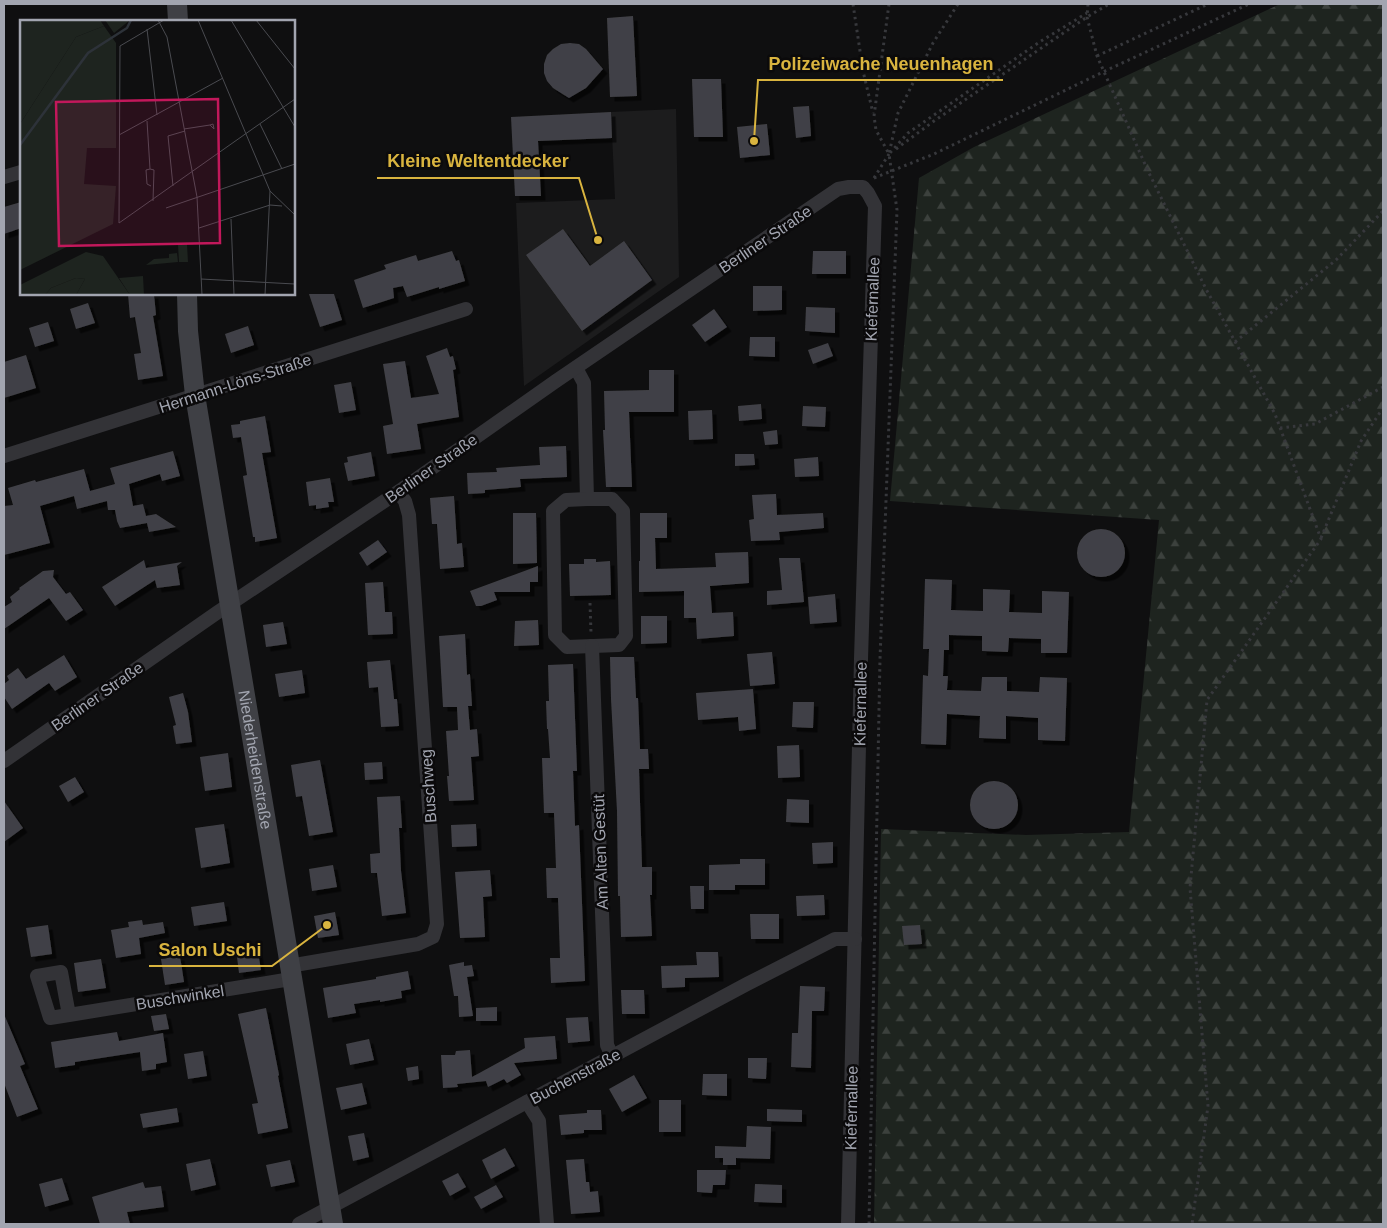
<svg xmlns="http://www.w3.org/2000/svg" width="1387" height="1228" viewBox="0 0 1387 1228" font-family="Helvetica,sans-serif">
<defs>
<pattern id="forest-firs" width="22" height="20" patternUnits="userSpaceOnUse" patternTransform="scale(1.25)"><rect width="22" height="20" fill="#1e241f"/><path d="M5 1l3.5 6h-7zM16 11l3.5 6h-7z" fill="#3c413d"/></pattern>
<filter id="shadow"><feDropShadow dx="4.5" dy="4.5" stdDeviation="0" flood-color="#0009"/></filter>
</defs>
<rect width="100%" height="100%" fill="#0f0f10"/>
<polygon fill="#1c1c1d" points="676,109 679,277 524,386 516,203 615,199 611,112"/>
<polygon fill="url(#forest-firs)" points="1280,4 1383,4 1383,1224 874,1224 881,829 1026,835 1129,832 1159,520 890,501 919,178 974,147"/>
<g fill="#414146" filter="url(#shadow)">
<polygon points="633,16 637,96 610,97 607,18"/>
<polygon points="570,43 579,44 586,49 603,69 586,88 569,98 553,88 547,81 544,73 544,64 547,55 553,49 561,44"/>
<polygon points="692,79 721,79 723,137 694,137"/>
<polygon points="809,106 811,136 796,138 793,107"/>
<polygon points="611,112 612,138 538,141 541,196 515,196 511,117"/>
<polygon points="767,124 770,155 740,158 737,127"/>
<polygon points="21,202 21,228 4,234 4,207"/>
<polygon points="563,229 590,266 624,241 652,280 582,331 526,255"/>
<polygon points="452,251 456,261 459,260 465,281 439,289 439,287 407,297 403,286 393,288 394,298 363,308 354,280 386,269 384,265 416,255 418,261"/>
<polygon points="813,251 846,251 846,274 812,274"/>
<polygon points="753,286 782,286 782,310 753,311"/>
<polygon points="128,294 154,294 156,315 153,316 163,376 138,380 134,354 141,353 135,317 130,318"/>
<polygon points="309,294 334,294 342,320 320,327"/>
<polygon points="88,303 95,323 76,329 70,309"/>
<polygon points="806,307 835,308 835,333 805,331"/>
<polygon points="714,309 727,327 705,342 692,325"/>
<polygon points="48,322 54,341 35,347 29,328"/>
<polygon points="248,326 254,345 231,353 225,334"/>
<polygon points="750,337 775,337 775,357 749,356"/>
<polygon points="828,343 833,356 813,364 808,350"/>
<polygon points="447,348 450,357 453,356 456,369 453,370 459,417 417,424 421,449 387,454 383,426 393,424 383,364 405,361 411,398 439,394 426,356"/>
<polygon points="26,355 36,388 4,398 4,362"/>
<polygon points="649,370 674,370 674,412 629,412 632,487 606,487 603,430 605,430 604,391 649,390"/>
<polygon points="351,382 356,410 339,413 334,385"/>
<polygon points="761,404 762,419 739,421 738,406"/>
<polygon points="803,406 826,407 825,427 802,426"/>
<polygon points="712,410 713,439 689,440 688,411"/>
<polygon points="265,416 271,452 262,453 277,538 255,542 255,537 253,537 243,476 247,475 241,437 233,438 231,425 240,424 240,421"/>
<polygon points="777,430 778,444 765,445 763,432"/>
<polygon points="566,446 567,477 520,479 521,487 485,490 485,493 468,494 467,473 497,472 496,468 540,465 539,447"/>
<polygon points="173,451 180,476 162,481 160,474 129,484 133,506 143,504 146,516 156,514 176,527 149,532 147,523 120,528 117,521 115,510 108,510 107,501 77,509 74,496 40,506 50,543 4,555 4,506 13,505 8,488 35,480 36,482 84,469 90,491 115,484 110,468"/>
<polygon points="371,452 375,476 348,481 344,463 348,462 347,457"/>
<polygon points="735,454 754,454 755,465 735,466"/>
<polygon points="818,457 819,476 795,477 794,459"/>
<polygon points="330,478 334,502 328,502 329,507 316,509 316,505 309,506 306,482"/>
<polygon points="776,494 777,515 823,513 824,528 779,532 780,540 751,541 749,520 754,519 752,495"/>
<polygon points="454,496 457,544 462,543 464,567 440,569 437,524 432,524 430,498"/>
<polygon points="513,513 536,513 537,563 513,564"/>
<polygon points="640,513 667,513 667,538 655,538 656,569 716,567 715,553 748,552 749,583 710,586 712,613 733,612 734,636 697,639 696,618 684,618 684,591 639,592 639,561 640,561"/>
<circle cx="1101" cy="553" r="24"/>
<polygon points="378,540 387,552 367,566 359,553"/>
<polygon points="779,558 800,558 804,602 767,605 767,591 782,590"/>
<polygon points="584,559 596,559 596,562 610,561 611,595 570,596 569,564 584,564"/>
<polygon points="144,560 146,568 182,562 177,566 180,585 157,588 155,580 115,606 102,587"/>
<polygon points="538,566 538,582 530,582 530,592 494,592 497,600 481,606 476,606 470,591"/>
<polygon points="54,570 53,577 66,594 70,592 83,610 66,621 49,598 4,629 4,607 12,602 10,597 20,589 19,588 43,571"/>
<polygon points="925,579 952,580 951,610 983,611 983,589 1010,590 1009,612 1042,613 1042,591 1069,592 1067,653 1041,653 1041,639 1009,638 1008,652 982,651 982,636 949,635 949,650 944,650 943,676 948,676 947,690 981,691 982,677 1007,677 1007,691 1039,692 1040,677 1067,678 1065,741 1038,740 1038,718 1006,716 1006,739 979,738 980,716 947,714 946,745 921,744 923,675 928,676 929,649 923,649"/>
<polygon points="383,582 385,612 392,612 393,634 368,635 365,583"/>
<polygon points="835,594 837,622 810,624 808,597"/>
<polygon points="641,616 667,616 667,643 641,644"/>
<polygon points="538,620 539,645 514,646 515,621"/>
<polygon points="283,622 287,644 266,647 263,625"/>
<polygon points="465,634 467,675 470,674 472,706 468,706 470,730 477,729 479,756 471,757 474,800 449,801 447,776 449,776 446,731 458,730 457,707 443,707 439,636"/>
<polygon points="772,652 775,684 750,686 747,654"/>
<polygon points="64,655 77,677 55,691 49,683 12,709 4,697 4,684 9,680 7,676 18,668 26,679"/>
<polygon points="610,657 634,657 636,698 638,698 640,749 648,749 649,769 639,769 642,867 652,867 652,895 650,895 652,936 621,937 620,896 618,896 617,811 611,699"/>
<polygon points="390,660 394,699 397,699 399,726 381,727 378,687 369,688 367,662"/>
<polygon points="573,664 577,771 573,771 575,826 579,825 585,981 551,983 550,958 560,958 558,898 547,898 546,868 556,868 554,813 544,813 542,758 550,758 548,729 547,729 546,701 549,701 548,665"/>
<polygon points="302,670 305,693 279,697 275,674"/>
<polygon points="753,689 756,729 739,731 738,717 698,720 696,693"/>
<polygon points="183,693 188,712 192,742 176,744 173,726 176,725 169,697"/>
<polygon points="793,702 814,702 813,728 792,727"/>
<polygon points="799,745 800,777 778,778 777,746"/>
<polygon points="228,753 232,787 205,791 200,757"/>
<polygon points="320,760 333,832 309,836 302,796 296,797 291,765"/>
<polygon points="382,762 383,779 365,780 364,763"/>
<polygon points="75,777 84,792 68,802 59,786"/>
<circle cx="994" cy="805" r="24"/>
<polygon points="400,796 402,828 399,828 401,871 406,913 382,916 377,873 371,873 370,854 380,853 377,797"/>
<polygon points="787,799 809,800 809,823 786,822"/>
<polygon points="4,801 23,828 4,842"/>
<polygon points="224,824 230,863 201,868 195,828"/>
<polygon points="476,824 477,846 452,847 451,825"/>
<polygon points="833,842 833,863 813,864 812,843"/>
<polygon points="740,859 765,859 765,885 735,885 735,890 709,890 709,865 740,864"/>
<polygon points="333,865 337,887 312,891 309,869"/>
<polygon points="490,870 492,896 483,897 485,937 460,938 455,872"/>
<polygon points="690,886 704,886 704,909 691,909"/>
<polygon points="824,895 825,915 797,916 796,896"/>
<polygon points="224,902 227,921 194,926 191,907"/>
<polygon points="335,912 339,935 318,938 314,916"/>
<polygon points="750,914 779,914 779,939 751,939"/>
<polygon points="142,920 143,925 163,922 165,933 139,938 141,954 116,958 111,930 129,927 128,922"/>
<polygon points="48,925 52,954 31,957 26,928"/>
<polygon points="920,925 922,944 904,945 902,926"/>
<polygon points="257,946 261,970 239,973 236,949"/>
<polygon points="696,952 718,952 719,977 685,978 685,987 662,988 661,966 697,965"/>
<polygon points="180,956 184,982 165,985 161,959"/>
<polygon points="101,959 106,988 78,992 74,963"/>
<polygon points="464,962 464,966 472,965 474,976 467,977 473,1016 459,1017 458,996 454,996 449,965"/>
<polygon points="408,971 411,989 401,991 402,998 380,1002 380,1000 354,1004 356,1013 328,1018 323,988 376,979 376,977"/>
<polygon points="800,986 825,987 824,1011 812,1011 811,1068 791,1067 792,1033 798,1033"/>
<polygon points="621,990 644,990 645,1014 622,1014"/>
<polygon points="497,1007 497,1021 476,1021 476,1008"/>
<polygon points="266,1008 279,1075 278,1076 288,1128 258,1134 252,1104 258,1103 238,1014"/>
<polygon points="4,1014 25,1064 20,1066 38,1109 17,1117 4,1083"/>
<polygon points="166,1014 169,1029 154,1031 151,1016"/>
<polygon points="588,1017 590,1041 568,1043 566,1018"/>
<polygon points="117,1032 119,1041 163,1033 167,1062 156,1064 156,1069 142,1071 140,1052 75,1062 75,1065 55,1068 51,1042"/>
<polygon points="555,1036 557,1059 514,1063 521,1075 507,1083 504,1079 488,1087 486,1081 457,1084 458,1087 443,1088 441,1055 455,1055 456,1051 470,1050 472,1077 525,1048 524,1038"/>
<polygon points="369,1039 374,1060 350,1065 346,1044"/>
<polygon points="203,1051 207,1076 188,1079 184,1054"/>
<polygon points="748,1058 767,1058 766,1079 748,1078"/>
<polygon points="418,1066 419,1079 408,1081 406,1068"/>
<polygon points="703,1074 727,1074 727,1096 702,1095"/>
<polygon points="634,1075 647,1098 622,1112 609,1089"/>
<polygon points="362,1083 367,1104 341,1110 336,1088"/>
<rect x="659" y="1100" width="22" height="32"/>
<polygon points="177,1108 179,1122 143,1128 140,1114"/>
<polygon points="767,1109 802,1110 802,1122 767,1121"/>
<polygon points="587,1110 601,1110 602,1130 584,1130 584,1133 561,1135 559,1115 587,1113"/>
<polygon points="747,1126 771,1127 770,1159 736,1158 736,1165 723,1165 723,1158 715,1158 715,1146 746,1147"/>
<polygon points="364,1133 369,1157 353,1161 348,1136"/>
<polygon points="505,1148 515,1166 491,1179 482,1160"/>
<polygon points="210,1159 216,1185 191,1191 186,1164"/>
<polygon points="584,1159 586,1182 589,1182 590,1192 598,1191 600,1212 571,1214 566,1160"/>
<polygon points="290,1160 295,1182 271,1187 266,1165"/>
<polygon points="697,1170 726,1170 725,1185 713,1185 712,1193 697,1192"/>
<polygon points="458,1173 466,1187 450,1196 442,1181"/>
<polygon points="62,1178 69,1200 45,1207 39,1184"/>
<polygon points="143,1182 145,1188 161,1186 164,1207 127,1212 130,1224 100,1224 92,1197"/>
<polygon points="755,1184 782,1185 782,1203 754,1202"/>
<polygon points="496,1185 503,1197 481,1209 474,1197"/>
</g>
<g fill="none" stroke-linecap="round" stroke-linejoin="round">
<g stroke="#37383c" stroke-width="3" stroke-dasharray="2.5 4" stroke-linecap="butt">
<polyline points="853,4 863,71 873,113"/>
<polyline points="889,4 874,116 876,130 889,154 908,133 1041,41 1087,13"/>
<polyline points="1088,4 1087,17 1097,56 1148,171 1206,289 1275,414 1321,539 1207,700 1190,888 1208,1106 1192,1224"/>
<polyline points="1097,56 1208,4"/>
<polyline points="896,149 934,121 1087,17 1109,4"/>
<polyline points="874,178 934,154 1105,71 1249,4"/>
<polyline points="874,178 889,154"/>
<polyline points="1235,342 1336,260 1383,211"/>
<polyline points="1280,428 1315,424 1383,387"/>
<polyline points="1321,538 1361,441 1383,408"/>
<polyline points="590,603 591,633"/>
<polyline points="869,1224 880,659 897,210 889,154 898,113 933,43 958,4"/>
</g>
<g stroke="#333337" stroke-width="14">
<polyline points="4,177 21,172"/>
<polyline points="576,368 584,383 587,499"/>
<polyline points="4,456 466,309"/>
<polygon points="587,499 612,499 623,511 626,636 619,645 567,647 555,635 553,511 566,500"/>
<polyline points="592,646 607,1045 612,1056"/>
<polyline points="4,761 218,612 398,492 556,381 838,189 849,187 863,187 868,193 875,206 861,659 848,1224"/>
<polyline points="289,966 418,944 433,937 437,924 409,515 405,501 398,492"/>
<polyline points="69,1015 50,1018 37,976 61,972 69,1015 291,979"/>
<polyline points="527,1102 539,1121 547,1224"/>
<polyline points="299,1224 747,984 835,939 855,939"/>
</g>
<g stroke="#3f4045" stroke-width="20">
<polyline points="177,4 178,21"/>
<path id="s1" d="M187,294L188,331L195,395L333,1224"/>
</g>
</g>
<g text-anchor="middle" stroke-width="5" stroke-linejoin="round" paint-order="stroke">
<g font-size="16" fill="#a2a5b0" stroke="#0b0a0b">
<text transform="translate(765 239) rotate(-34)" y="6">Berliner Straße</text>
<text transform="translate(872 299) rotate(-88)" y="6">Kiefernallee</text>
<text transform="translate(235 383) rotate(-18)" y="6">Hermann-Löns-Straße</text>
<text transform="translate(431 468) rotate(-35)" y="6">Berliner Straße</text>
<text transform="translate(97 696) rotate(-35)" y="6">Berliner Straße</text>
<text transform="translate(860 704) rotate(-89)" y="6">Kiefernallee</text>
<text dy="6" stroke="none"><textPath href="#s1" startOffset="471">Niederheidenstraße</textPath></text>
<text transform="translate(428 786) rotate(-94)" y="6">Buschweg</text>
<text transform="translate(600 852) rotate(-92)" y="6">Am Alten Gestüt</text>
<text transform="translate(180 997) rotate(-9)" y="6">Buschwinkel</text>
<text transform="translate(575 1076) rotate(-28)" y="6">Buchenstraße</text>
<text transform="translate(851 1108) rotate(-89)" y="6">Kiefernallee</text>
</g>
</g>
<g transform="translate(20 20)">
<rect width="275" height="275" fill="#0f0f10"/>
<path d="M0,0H80L84,6L56,17L0,104ZM167,224L168,242H159L158,225ZM66,232L83,236L110,275H56L65,259L56,258L31,268L25,275H0V265ZM157,233L158,242L126,245L134,239L149,238V234Z" fill="#1e241f"/>
<path d="M85,0H110L94,13ZM84,6L96,23V128H67L64,164L96,166L93,204L0,250V104L56,17ZM123,256L124,275H110L99,258ZM56,258L65,259L56,275H25L31,268Z" fill="#1e241f"/>
<path fill="none" stroke="#2d3239" stroke-width="2.5" d="M0,125L68,33L107,8L111,0"/>
<path fill="none" stroke="#4a4b50" stroke-width="1" d="M138,0L147,17L177,177L182,275M144,0L100,26L99,203L275,79M178,0L250,171L275,195M211,0L275,107M236,0L275,49M127,9L137,95M127,101L130,149L134,150L133,181M240,104L262,149M164,109L190,105L194,109L193,104L190,105M99,115L203,58M130,149L126,150L127,164L131,166M153,166L148,116L165,111M146,188L275,144M211,199L214,275M179,208L250,185L262,186M181,259L275,264M245,275L250,171"/>
<path fill="#c2185b" fill-opacity="0.15" stroke="#c2185b" stroke-width="2.5" d="M198,79L200,223L39,226L36,82Z"/>
<rect width="275" height="275" fill="none" stroke="#a2a5b0" stroke-width="2.5"/>
</g>
<path fill="none" stroke="#d9b43f" stroke-width="2" d="M754 141L758 80H1003M598 240L579 178H377M327 925L272 966H149"/>
<g fill="#d9b43f" stroke="#0b0a0b" stroke-width="2">
<circle cx="754" cy="141" r="5"/>
<circle cx="598" cy="240" r="5"/>
<circle cx="327" cy="925" r="5"/>
</g>
<g font-size="18" text-anchor="middle" font-weight="bold" fill="#d9b43f" stroke="#0b0a0b" stroke-width="5" stroke-linejoin="round" paint-order="stroke">
<text x="881" y="70">Polizeiwache Neuenhagen</text>
<text x="478" y="167">Kleine Weltentdecker</text>
<text x="210" y="956">Salon Uschi</text>
</g>
<rect width="1387" height="1228" fill="none" stroke="#a2a5b0" stroke-width="10"/>
</svg>
